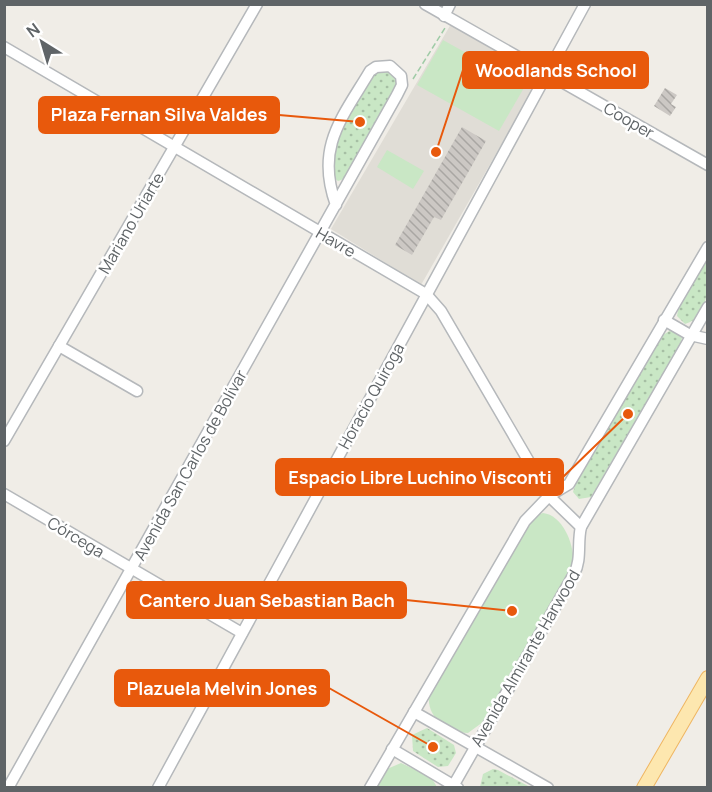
<svg xmlns="http://www.w3.org/2000/svg" width="712" height="792" viewBox="0 0 712 792" font-family="Manrope,sans-serif">
<defs>
<pattern id="park-dots" width="8" height="8" patternUnits="userSpaceOnUse" patternTransform="scale(1.5)"><rect width="8" height="8" fill="#c9e7c5"/><path d="M2 2h.1M6 6h.1" fill="none" stroke="#a6bfa4" stroke-width="1.8" stroke-linecap="round"/></pattern>
<pattern id="building-back-hatch" width="6" height="6" patternUnits="userSpaceOnUse" patternTransform="scale(1.5)"><rect width="6" height="6" fill="#ccc8c4"/><path d="M-1 5l2 2M0 0l6 6M5-1l2 2" fill="none" stroke="#a9a6a3"/></pattern>
</defs>
<rect width="100%" height="100%" fill="#f0ede7"/>
<polygon fill="#e0ddd6" points="451,24 541,75 421,285 331,229"/>
<g fill="#c9e7c5">
<polygon points="443,40 525,86 499,131 417,85"/>
<polygon points="387,150 424,171 413,189 377,167"/>
<path d="M543,513C564,515 576,549 573,567L483,722L468,733C448,732 427,718 429,697L526,529L537,515Z"/>
<polygon points="401,763 431,777 437,787 375,788 387,769"/>
</g>
<g fill="url(#park-dots)">
<polygon points="382,67 396,76 397,84 344,179 338,181 333,177 334,139 371,72"/>
<path d="M707,259C707,280 712,317 685,324L677,316L678,310Z"/>
<polygon points="671,330 682,338 680,345 591,497 579,499 573,492 576,483 663,335"/>
<polygon points="427,728 454,745 456,753 448,766 438,767 413,751 412,735"/>
<polygon points="493,769 498,770 530,787 480,787 483,774"/>
</g>
<g fill="url(#building-back-hatch)">
<polygon points="665,88 677,95 671,104 676,107 670,116 654,106"/>
<polygon points="462,127 486,141 441,220 434,217 412,255 395,245"/>
</g>
<g fill="none" stroke-linecap="round" stroke-linejoin="round">
<defs>
<g id="minor">
<polyline points="425,4 708,165"/>
<polyline points="444,16 450,4"/>
<polyline points="4,47 426,294 441,311 549,496 581,527"/>
<polyline points="664,320 690,335 708,339"/>
<polyline points="59,346 137,391"/>
<polyline points="4,441 257,4"/>
<polyline points="4,494 242,633"/>
<polyline points="414,712 548,788"/>
<polyline points="392,749 458,788"/>
<path d="M8,788L397,95L402,85L401,76L390,66L376,67L370,71C342,118 315,147 336,205"/>
<polyline points="158,788 585,4"/>
<polyline points="370,788 525,521 549,496 569,484 708,247"/>
<path d="M452,788L574,574C582,559 577,543 581,527L708,307"/>
</g>
<polyline id="major" points="644,788 708,678"/>
</defs>
<use href="#minor" stroke="#b5b8bb" stroke-width="13"/>
<use href="#major" stroke="#efb662" stroke-width="16"/>
<polyline stroke="#9fcba6" stroke-width="1.5" stroke-dasharray="6 3" stroke-linecap="butt" points="413,79 445,28"/>
<use href="#minor" stroke="#fff" stroke-width="10"/>
<use href="#major" stroke="#fde7af" stroke-width="14"/>
</g>
<g text-anchor="middle" stroke-width="5" stroke-linejoin="round" paint-order="stroke">
<g font-size="16" fill="#5f6467" stroke="#fff">
<text transform="translate(629 120) rotate(30)" y="6">Cooper</text>
<text transform="translate(131 223) rotate(-60)" y="6">Mariano Uriarte</text>
<text transform="translate(336 242) rotate(30)" y="6">Havre</text>
<text transform="translate(371 396) rotate(-61)" y="6">Horacio Quiroga</text>
<text transform="translate(190 465) rotate(-61)" y="6">Avenida San Carlos de Bolívar</text>
<text transform="translate(76 537) rotate(31)" y="6">Córcega</text>
<text transform="translate(525 658) rotate(-60)" y="6">Avenida Almirante Harwood</text>
</g>
</g>
<path fill="none" stroke="#e8590c" stroke-width="2" d="M436 152L463 70M360 122L279 115M628 414L563 477M512 611L406 600M433 747L329 688"/>
<g fill="#e8590c" stroke="#fff" stroke-width="2">
<circle cx="436" cy="152" r="6"/>
<circle cx="360" cy="122" r="6"/>
<circle cx="628" cy="414" r="6"/>
<circle cx="512" cy="611" r="6"/>
<circle cx="433" cy="747" r="6"/>
</g>
<g fill="#e8590c" stroke="#e8590c" stroke-width="2">
<rect x="463" y="52" width="185" height="36" rx="6"/>
<rect x="39" y="97" width="240" height="36" rx="6"/>
<rect x="276" y="459" width="287" height="36" rx="6"/>
<rect x="127" y="582" width="279" height="36" rx="6"/>
<rect x="115" y="670" width="214" height="36" rx="6"/>
</g>
<g font-size="18" text-anchor="middle" font-weight="bold" fill="#fff">
<text x="556" y="77">Woodlands School</text>
<text x="159" y="121">Plaza Fernan Silva Valdes</text>
<text x="420" y="484">Espacio Libre Luchino Visconti</text>
<text x="267" y="607">Cantero Juan Sebastian Bach</text>
<text x="222" y="695">Plazuela Melvin Jones</text>
</g>
<rect width="712" height="792" fill="none" stroke="#5f6467" stroke-width="12"/>
<g transform="translate(42 42) rotate(323)" stroke="#ffffff" stroke-width="4.5" paint-order="stroke">
<path d="M0-4.5L10 22L0 15L-10 22Z" fill="#5f6467"/>
<text y="-9" font-size="16" font-weight="bold" text-anchor="middle" fill="#5f6467">N</text>
</g>
</svg>
